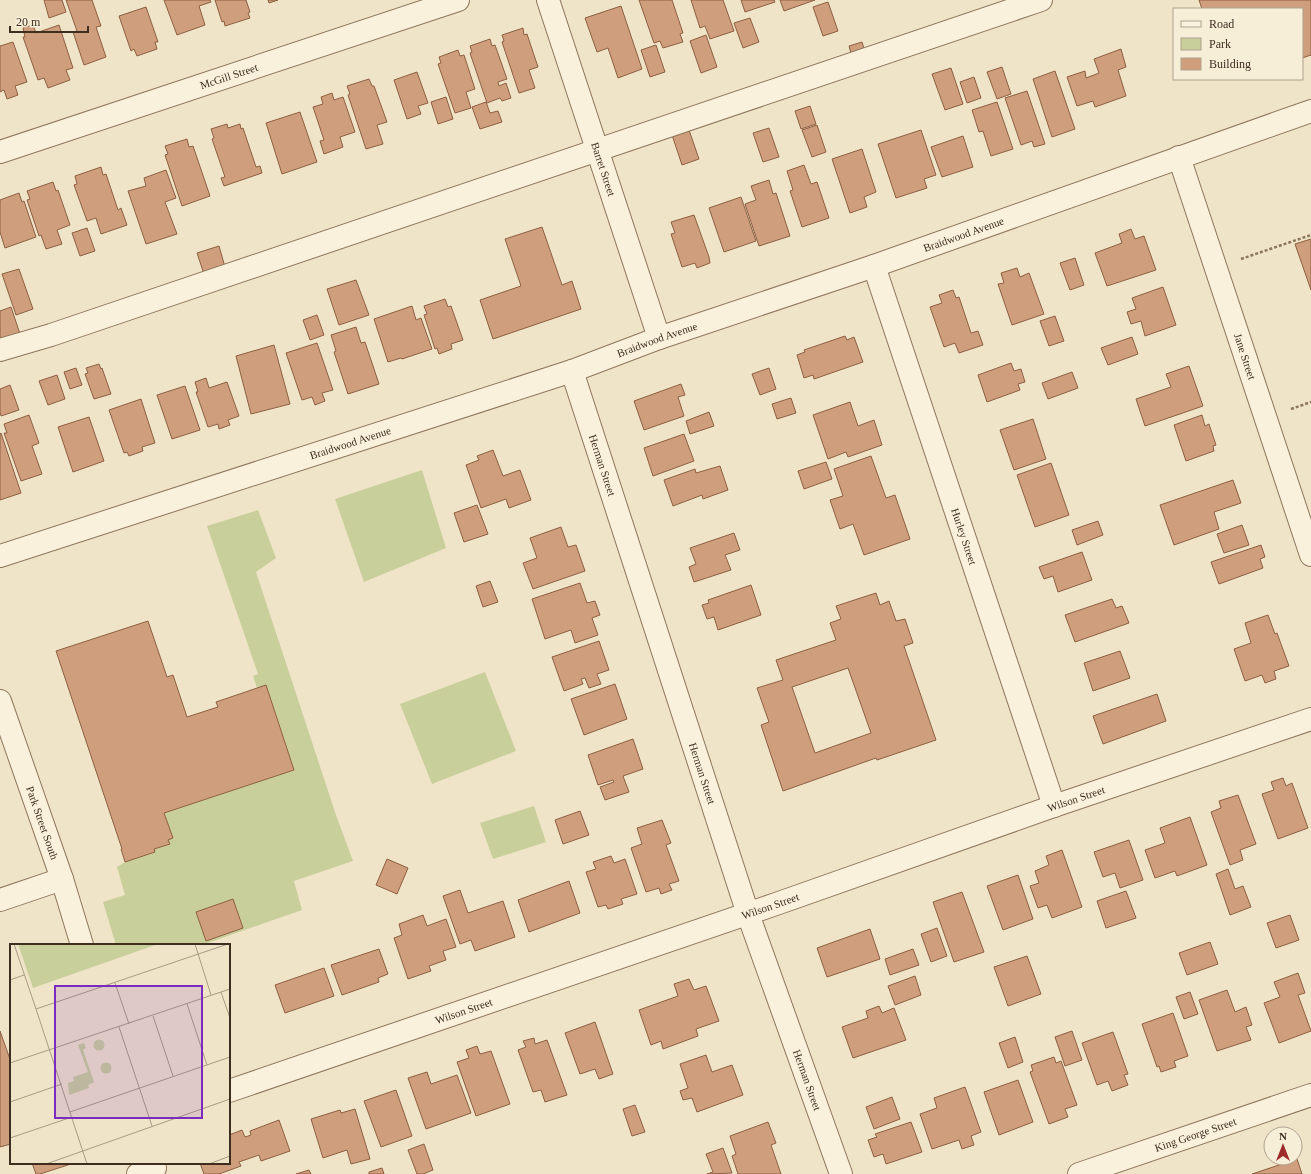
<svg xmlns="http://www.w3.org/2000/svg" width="1311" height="1174" viewBox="0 0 1311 1174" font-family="Georgia,serif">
<rect width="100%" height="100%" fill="#f0e4c8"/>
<g fill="#c9cf9b">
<polygon points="422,470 446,548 364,582 335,499"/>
<polygon points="258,510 276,558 256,572 336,815 353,861 294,881 302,910 202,945 116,945 103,902 125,895 117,867 125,862 155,852 154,849 170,844 168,840 172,838 164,813 294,770 266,686 257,688 253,676 258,674 207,526"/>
<polygon points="485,672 516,751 432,784 400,704"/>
<polygon points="534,806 546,842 493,859 480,823"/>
</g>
<g fill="#cf9f7d" stroke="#8d5f41" fill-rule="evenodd">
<polygon points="44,0 62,0 66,12 49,18"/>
<polygon points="66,0 92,0 101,26 96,27 106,57 84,65 73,32 77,31"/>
<polygon points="164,0 210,0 211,2 199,6 205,25 177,35"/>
<polygon points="215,0 246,0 250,12 248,13 250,18 225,26 224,21 222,22"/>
<polygon points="268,0 278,0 269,3"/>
<polygon points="639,0 672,0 683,33 680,34 683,42 663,48 660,41 654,43"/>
<polygon points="691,0 723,0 734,31 710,39 705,26 700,28"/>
<polygon points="741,0 774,0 775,2 745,12"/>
<polygon points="780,0 815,0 784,11"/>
<polygon points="1199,0 1311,0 1311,55 1302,58 1302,9 1202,9"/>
<polygon points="828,2 838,31 823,36 813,7"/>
<polygon points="621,6 642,69 618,78 608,48 597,52 585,18"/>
<polygon points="146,7 158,42 155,42 157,49 137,56 134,49 131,51 119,16"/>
<polygon points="750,18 759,42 743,48 734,23"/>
<polygon points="33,25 36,33 59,25 73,68 66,70 70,80 48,88 44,78 38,80 23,37 25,37 23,28"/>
<polygon points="523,28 524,35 527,34 538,67 529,70 535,88 519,93 502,42 504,41 502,35"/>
<polygon points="706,35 717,67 701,73 690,41"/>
<polygon points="490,39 492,46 495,45 507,79 498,82 499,86 506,83 511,98 502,101 500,98 487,103 470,53 472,52 470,46"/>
<polygon points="13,42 27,82 15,86 18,95 7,99 4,90 0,92 0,46"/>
<polygon points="862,42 865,52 852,57 849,46"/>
<polygon points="656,45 665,72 650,77 641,50"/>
<polygon points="1121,49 1126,67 1118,70 1126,96 1095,107 1093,101 1077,106 1067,77 1085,71 1086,78 1099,73 1094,59"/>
<polygon points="458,50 460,56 464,55 475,89 466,92 471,108 455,113 438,64 441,63 439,57"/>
<polygon points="1002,67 1011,94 997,99 987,72"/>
<polygon points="951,68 963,104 945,110 932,74"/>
<polygon points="1055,71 1075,129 1052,137 1033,79"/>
<polygon points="417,72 428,103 418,106 421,114 407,119 394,80"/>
<polygon points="974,77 981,98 967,103 960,82"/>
<polygon points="369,79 372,86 374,86 387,122 377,125 383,144 366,149 348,95 350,94 347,86"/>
<polygon points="1027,91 1045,144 1034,147 1032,141 1021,145 1005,98"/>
<polygon points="332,93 334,100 343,97 355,132 340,137 343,147 324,154 320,141 324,140 313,107 323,104 321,97"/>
<polygon points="446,97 453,119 438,124 431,102"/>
<polygon points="486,102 490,113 498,111 502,122 480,129 472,107"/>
<polygon points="997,102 1013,149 991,156 983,131 979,132 972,110"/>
<polygon points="810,106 816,124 801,129 795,111"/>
<polygon points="300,112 317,162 282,174 266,123"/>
<polygon points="227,124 228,128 240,124 241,129 243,128 256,167 260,166 262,173 224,186 221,178 225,177 212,139 214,138 211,129"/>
<polygon points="817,125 826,152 812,157 802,130"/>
<polygon points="769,128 779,157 763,162 753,133"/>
<polygon points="689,130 699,159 682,165 672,135"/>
<polygon points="921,130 936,175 924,179 927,188 896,198 878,144"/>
<polygon points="963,136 973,167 942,177 931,147"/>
<polygon points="187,139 189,147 193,146 210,196 182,206 165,155 168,154 165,146"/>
<polygon points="862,149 876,192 864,197 867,207 850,213 832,159"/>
<polygon points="804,165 811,184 817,182 829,218 802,227 790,191 793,190 787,171"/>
<polygon points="101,167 103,175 106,174 118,210 121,208 127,225 101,234 96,218 87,221 74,185 77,184 75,176"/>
<polygon points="166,170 176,198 165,202 177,234 146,244 128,191 146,186 144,178"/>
<polygon points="769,180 773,194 776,193 790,236 759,246 745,204 756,200 751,186"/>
<polygon points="53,182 56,191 58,190 70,225 57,230 62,244 46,249 41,235 39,236 27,200 30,199 27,191"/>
<polygon points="19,193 22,202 24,201 36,237 5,248 0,232 0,200"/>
<polygon points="741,197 756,241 724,252 709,208"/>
<polygon points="694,215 709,257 710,263 697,268 695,263 682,267 671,234 675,233 671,222"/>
<polygon points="542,227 562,285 572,281 581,309 493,339 480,300 521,286 505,239"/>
<polygon points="87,228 95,251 80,256 72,233"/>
<polygon points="1131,229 1135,239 1144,236 1156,270 1107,286 1095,253 1122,243 1119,234"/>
<polygon points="1311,239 1311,290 1295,244"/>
<polygon points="219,246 225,267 204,274 197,253"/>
<polygon points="1075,258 1084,285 1070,290 1060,263"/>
<polygon points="1017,268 1020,277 1029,273 1044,314 1012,325 998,284 1004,283 1001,273"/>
<polygon points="19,269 33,309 16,315 2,274"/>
<polygon points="356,280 369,315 339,325 327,289"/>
<polygon points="1163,287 1176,325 1145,336 1141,321 1131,324 1127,312 1136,309 1132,298"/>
<polygon points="953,290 956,298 959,297 971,333 978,331 983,345 959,353 955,343 944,347 930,307 942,303 939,295"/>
<polygon points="445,299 448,307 451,306 463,340 451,344 452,349 439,354 437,348 435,349 424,315 427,314 424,306"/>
<polygon points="412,306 416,320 421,318 432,349 402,359 401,358 388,362 374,319"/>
<polygon points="11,307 20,334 0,341 0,311"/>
<polygon points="317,315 324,335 310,340 303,320"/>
<polygon points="1055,316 1064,341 1049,346 1040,321"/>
<polygon points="356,327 361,343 365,342 379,384 348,394 334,352 336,351 331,335"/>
<polygon points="845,336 847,340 854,337 863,362 814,379 813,375 804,378 797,355 805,352 804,350"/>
<polygon points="1132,337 1138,354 1108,365 1101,348"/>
<polygon points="317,343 333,390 322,393 325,401 315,405 312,397 302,400 286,353"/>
<polygon points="274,345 290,404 251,414 236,356"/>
<polygon points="1011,363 1014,371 1021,369 1025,382 1018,384 1020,390 987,402 978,375"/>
<polygon points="99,364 101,369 102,368 111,394 94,399 85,374 88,373 86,368"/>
<polygon points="1189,366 1203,406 1145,426 1136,399 1171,387 1166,374"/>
<polygon points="76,368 82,385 70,389 64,372"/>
<polygon points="769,368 776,389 760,395 752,374"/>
<polygon points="1072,372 1078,388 1048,399 1042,383"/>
<polygon points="57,375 65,399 48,405 39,381"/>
<polygon points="206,378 209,388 227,382 239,416 228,420 230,425 219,429 218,424 208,427 196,392 198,392 195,382"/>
<polygon points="681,384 685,395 678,397 684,416 644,430 634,401"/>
<polygon points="10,385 19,410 1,416 0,412 0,389"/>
<polygon points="185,386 200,430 172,439 157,395"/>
<polygon points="791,398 796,413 777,419 772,404"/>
<polygon points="141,399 155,443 142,447 143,451 129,456 127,452 124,453 109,410"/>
<polygon points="850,402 858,426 874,420 882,445 848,457 846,452 828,459 813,415"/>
<polygon points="709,412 714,426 690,434 686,421"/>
<polygon points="29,415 39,443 32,446 42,474 21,481 4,433 7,433 4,424"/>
<polygon points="1202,415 1205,426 1209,424 1216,445 1213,446 1214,451 1186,461 1174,425"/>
<polygon points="89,417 104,461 73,472 58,427"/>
<polygon points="1033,419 1046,459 1014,470 1000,430"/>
<polygon points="1,433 21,493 0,500 0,434"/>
<polygon points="684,434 694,461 653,476 644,448"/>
<polygon points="493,450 503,476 520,470 531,500 509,508 506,499 481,508 466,465 479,460 477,456"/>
<polygon points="871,456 886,498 895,495 910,539 864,555 853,524 840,529 830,500 843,496 834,469"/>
<polygon points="826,462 832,479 804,489 798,471"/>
<polygon points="1051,463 1069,515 1035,527 1017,475"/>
<polygon points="720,466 728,490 703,499 702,495 673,506 664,480 695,469 696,473"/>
<polygon points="1233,480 1241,503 1214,512 1219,529 1174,545 1160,505"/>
<polygon points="477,505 488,534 464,542 454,513"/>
<polygon points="1098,521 1103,535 1077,545 1072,530"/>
<polygon points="1242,525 1249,545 1224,553 1217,534"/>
<polygon points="561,527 568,547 576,545 585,571 533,589 523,563 537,558 530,538"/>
<polygon points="734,533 740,550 725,555 731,570 694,582 689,567 696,564 690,548"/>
<polygon points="1261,545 1265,557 1260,559 1263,568 1219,584 1211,562"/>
<polygon points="1082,552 1092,580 1058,592 1053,576 1044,579 1039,567"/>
<polygon points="490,581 498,602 483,607 476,586"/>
<polygon points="580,583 587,603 595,601 600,615 592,618 598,635 575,643 571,630 545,639 532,599"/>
<polygon points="751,585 761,615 718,630 714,617 707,619 702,605 709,603 708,600"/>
<path d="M876,593L880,605L889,601L896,621L905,619L913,643L904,646L936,740L877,760L876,758L783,791L761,725L769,722L757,688L783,680L776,660L836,640L830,623L841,619L836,606ZM848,668L871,733L815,753L792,687Z"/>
<polygon points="1112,599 1116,608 1122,606 1129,623 1075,642 1065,615"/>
<polygon points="1268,615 1275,634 1277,633 1289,666 1274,671 1276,679 1265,683 1262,675 1245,681 1234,649 1251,643 1245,623"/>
<polygon points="148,621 167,677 173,675 187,717 218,707 216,702 266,685 294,770 164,813 173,838 168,840 170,844 154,849 155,852 125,862 121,849 122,849 56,651"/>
<polygon points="599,641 609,670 597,674 601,684 589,688 585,678 581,679 583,684 564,691 552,657"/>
<polygon points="1120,651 1130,678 1093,691 1084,663"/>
<polygon points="615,684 627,719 584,735 571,699"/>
<polygon points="1157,694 1166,721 1103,744 1093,716"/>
<polygon points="633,739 643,769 623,776 629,792 605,800 600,787 614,782 613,780 598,785 588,755"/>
<polygon points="1283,778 1286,786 1292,783 1308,828 1278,839 1262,794 1274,790 1271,782"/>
<polygon points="1238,795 1256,844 1240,850 1243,860 1230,865 1211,812 1221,808 1219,801"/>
<polygon points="580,811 589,835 563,844 555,820"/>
<polygon points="1190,817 1207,865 1177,876 1175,871 1155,878 1145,850 1165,843 1160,828"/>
<polygon points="662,820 671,843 666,845 679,881 669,884 672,890 661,894 659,888 646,892 631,848 642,844 637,828"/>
<polygon points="1129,840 1143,880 1120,888 1115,873 1103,877 1094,852"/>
<polygon points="1062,850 1082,907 1052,918 1047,905 1038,908 1030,886 1039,883 1035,871 1049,865 1046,856"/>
<polygon points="611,856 614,863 625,859 637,894 621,899 623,904 608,909 606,905 598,907 586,872 596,869 593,862"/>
<polygon points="387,859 408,868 397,894 376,885"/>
<polygon points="1228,869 1235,889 1243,886 1251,907 1230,915 1216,874"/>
<polygon points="1018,875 1033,919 1003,930 987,886"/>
<polygon points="569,881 580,913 529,932 518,900"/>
<polygon points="460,890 468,913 503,901 515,937 475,951 471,940 460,944 443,896"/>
<polygon points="1126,891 1136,918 1106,928 1097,901"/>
<polygon points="962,892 984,952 954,962 933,902"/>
<polygon points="233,899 243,928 206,941 196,912"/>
<polygon points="423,915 427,926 446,919 456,947 443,951 446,960 429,966 431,971 408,979 394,938 402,935 399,924"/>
<polygon points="1290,915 1299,940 1276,948 1267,923"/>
<polygon points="937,928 947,956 931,962 921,934"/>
<polygon points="870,929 880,959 827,977 817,948"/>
<polygon points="1210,942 1218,964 1187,975 1179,953"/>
<polygon points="379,949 388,974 378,978 379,982 342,995 331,965"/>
<polygon points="913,949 919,965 890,975 885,959"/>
<polygon points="1027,956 1041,994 1008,1006 994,967"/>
<polygon points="324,968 334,996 285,1013 275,985"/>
<polygon points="1298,973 1305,993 1298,995 1311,1031 1279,1043 1264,1003 1280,997 1274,982"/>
<polygon points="915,976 921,995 895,1005 888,986"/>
<polygon points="689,979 694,990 706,986 719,1021 696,1029 698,1036 663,1049 661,1041 651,1045 639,1010 678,996 674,984"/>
<polygon points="1227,990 1235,1012 1246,1007 1252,1025 1246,1027 1251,1040 1217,1051 1199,1000"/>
<polygon points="1190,992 1198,1014 1184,1019 1176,997"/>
<polygon points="879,1006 882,1013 894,1008 906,1040 853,1058 842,1027 868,1018 866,1011"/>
<polygon points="1173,1013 1188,1056 1174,1061 1176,1067 1161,1072 1159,1066 1157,1067 1142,1024"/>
<polygon points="595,1022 613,1074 599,1079 595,1069 580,1074 565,1033"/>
<polygon points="0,1031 11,1062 11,1144 0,1147"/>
<polygon points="1072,1031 1082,1060 1065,1066 1055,1037"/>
<polygon points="1113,1032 1128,1074 1124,1075 1128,1085 1112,1091 1108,1081 1097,1085 1082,1043"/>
<polygon points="1015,1037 1023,1062 1008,1068 999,1043"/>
<polygon points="534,1038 535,1044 547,1040 567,1095 545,1102 541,1090 533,1092 518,1050 526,1047 523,1041"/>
<polygon points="477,1046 480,1054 491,1051 510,1104 476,1116 457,1062 469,1058 466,1050"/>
<polygon points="706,1055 712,1072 732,1065 743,1095 697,1112 692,1098 683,1100 680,1091 688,1088 680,1064"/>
<polygon points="1054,1057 1056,1063 1061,1061 1077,1105 1065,1109 1068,1117 1049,1124 1030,1072 1033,1071 1031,1065"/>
<polygon points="427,1072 431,1084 457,1075 471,1113 426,1129 408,1078"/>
<polygon points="1018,1080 1033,1122 999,1135 984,1092"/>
<polygon points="965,1087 981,1132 971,1136 974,1145 962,1149 959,1140 932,1149 920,1114 937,1108 934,1098"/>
<polygon points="396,1090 412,1136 381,1147 364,1101"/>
<polygon points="892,1097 900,1119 874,1129 866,1107"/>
<polygon points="635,1105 645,1132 632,1136 623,1109"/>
<polygon points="355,1109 370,1159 351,1164 347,1150 323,1158 311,1119 340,1110 341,1113"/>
<polygon points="279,1120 290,1151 261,1161 259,1155 239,1162 241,1166 219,1174 204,1174 200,1163 229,1163 229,1135 242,1130 245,1137 251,1135 250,1131"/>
<polygon points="768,1122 776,1143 771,1145 781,1174 738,1174 732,1156 736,1154 730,1136"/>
<polygon points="911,1122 922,1152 886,1164 883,1154 874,1157 868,1140 877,1137 875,1134"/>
<polygon points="424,1144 433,1170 423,1174 417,1174 408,1150"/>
<polygon points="723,1148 732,1173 707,1174 713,1172 706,1154"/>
<polygon points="1297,1159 1302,1174 1252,1174"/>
<polygon points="32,1163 74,1163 40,1174 36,1174"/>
<polygon points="382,1168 384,1174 369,1174 369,1172"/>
<polygon points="309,1170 311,1174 296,1174"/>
</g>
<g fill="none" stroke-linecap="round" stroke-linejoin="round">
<defs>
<g id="minor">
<path id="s1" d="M548,0L659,338"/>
<path id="s2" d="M0,152L458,0"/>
<path id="s3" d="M1179,157L1311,555"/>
<path id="s4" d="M874,266L1054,806"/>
<polyline points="0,350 51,335 1041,0"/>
<path id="s5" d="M572,371L748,914L841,1174"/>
<path id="s6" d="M0,556L572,371L659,338L874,266L1311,111"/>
<path id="s7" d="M0,701L62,879L82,945"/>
<polyline points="0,900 62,879"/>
<path id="s8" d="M229,1091L776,904L1054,806L1311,719"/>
<polyline points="138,1174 155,1168"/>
<path id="s9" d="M1079,1174L1311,1095"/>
</g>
</defs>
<use href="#minor" stroke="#8d765c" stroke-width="24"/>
<g stroke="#8d765c" stroke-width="2.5" stroke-dasharray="3 2" stroke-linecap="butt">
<polyline points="1241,259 1311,235"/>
<polyline points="1291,409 1311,402"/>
</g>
<use href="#minor" stroke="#faf1dc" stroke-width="22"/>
</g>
<g text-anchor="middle" stroke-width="3" stroke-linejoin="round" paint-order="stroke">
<g font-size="11" fill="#3d2e20" stroke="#f7eed8">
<text dy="4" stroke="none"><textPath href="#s2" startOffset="241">McGill Street</textPath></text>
<text dy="4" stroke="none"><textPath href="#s1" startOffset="178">Barret Street</textPath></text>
<text dy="4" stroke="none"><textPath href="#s6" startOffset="1016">Braidwood Avenue</textPath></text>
<text dy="4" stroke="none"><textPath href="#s6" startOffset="692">Braidwood Avenue</textPath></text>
<text dy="4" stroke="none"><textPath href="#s3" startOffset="210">Jane Street</textPath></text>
<text dy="4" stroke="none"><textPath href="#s6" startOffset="368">Braidwood Avenue</textPath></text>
<text dy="4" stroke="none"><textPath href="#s5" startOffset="99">Herman Street</textPath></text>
<text dy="4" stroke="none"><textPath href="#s4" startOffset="285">Hurley Street</textPath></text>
<text dy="4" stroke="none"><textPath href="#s5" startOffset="423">Herman Street</textPath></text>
<text dy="4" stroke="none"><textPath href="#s8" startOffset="896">Wilson Street</textPath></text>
<text dy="4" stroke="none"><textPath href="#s7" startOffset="129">Park Street South</textPath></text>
<text dy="4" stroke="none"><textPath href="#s8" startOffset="572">Wilson Street</textPath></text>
<text dy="4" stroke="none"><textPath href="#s8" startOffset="248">Wilson Street</textPath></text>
<text dy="4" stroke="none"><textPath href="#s5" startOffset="747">Herman Street</textPath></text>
<text dy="4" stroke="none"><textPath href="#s9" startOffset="123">King George Street</textPath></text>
</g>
</g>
<g transform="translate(10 944)">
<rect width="220" height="220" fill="#f0e4c8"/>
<path d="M8,0H148L23,44ZM83.5 101a5.5 5.5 0 1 1 11 0a5.5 5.5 0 1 1-11 0ZM74,99L76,104L73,106L84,138L78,141L79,144L59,151L58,139L64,137L63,133L78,128L68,101ZM90.5 124a5.5 5.5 0 1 1 11 0a5.5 5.5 0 1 1-11 0Z" fill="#c9cf9b"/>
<path fill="none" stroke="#a89b85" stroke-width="1" d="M4,0L26,65M185,0L201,51M0,36L14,31M105,39L119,80M211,48L220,74M177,60L197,121M143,72L163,132M109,83L142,182M0,119L220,45M0,158L52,140M60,168L220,113M0,194L62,173M36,220L220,155M77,220L26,65L218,0M199,220L220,212"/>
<path fill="#7b2cbf" fill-opacity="0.15" stroke="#7b2cbf" stroke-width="2" d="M45,42H192V174H45Z"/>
<rect width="220" height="220" fill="none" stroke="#3d2e20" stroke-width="2"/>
</g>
<rect x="1173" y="8" width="130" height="72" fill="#f7eed8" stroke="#ada18e"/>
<rect x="1181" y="21" width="20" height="6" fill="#faf1dc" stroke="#ada18e"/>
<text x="1209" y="28" font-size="12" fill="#3d2e20">Road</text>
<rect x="1181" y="38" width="20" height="12" fill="#c9cf9b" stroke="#ada18e"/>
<text x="1209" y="48" font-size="12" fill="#3d2e20">Park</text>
<rect x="1181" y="58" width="20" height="12" fill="#cf9f7d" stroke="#ada18e"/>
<text x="1209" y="68" font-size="12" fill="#3d2e20">Building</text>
<g transform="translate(1283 1146)"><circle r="19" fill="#f7eed8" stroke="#ada18e"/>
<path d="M0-3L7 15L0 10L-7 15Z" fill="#9e2a2b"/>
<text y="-6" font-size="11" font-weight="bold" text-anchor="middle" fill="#3d2e20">N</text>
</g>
<path d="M10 26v6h78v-6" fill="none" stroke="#3d2e20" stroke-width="2"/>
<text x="16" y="26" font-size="12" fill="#3d2e20" stroke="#f7eed8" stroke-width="3" paint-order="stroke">20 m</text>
</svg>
